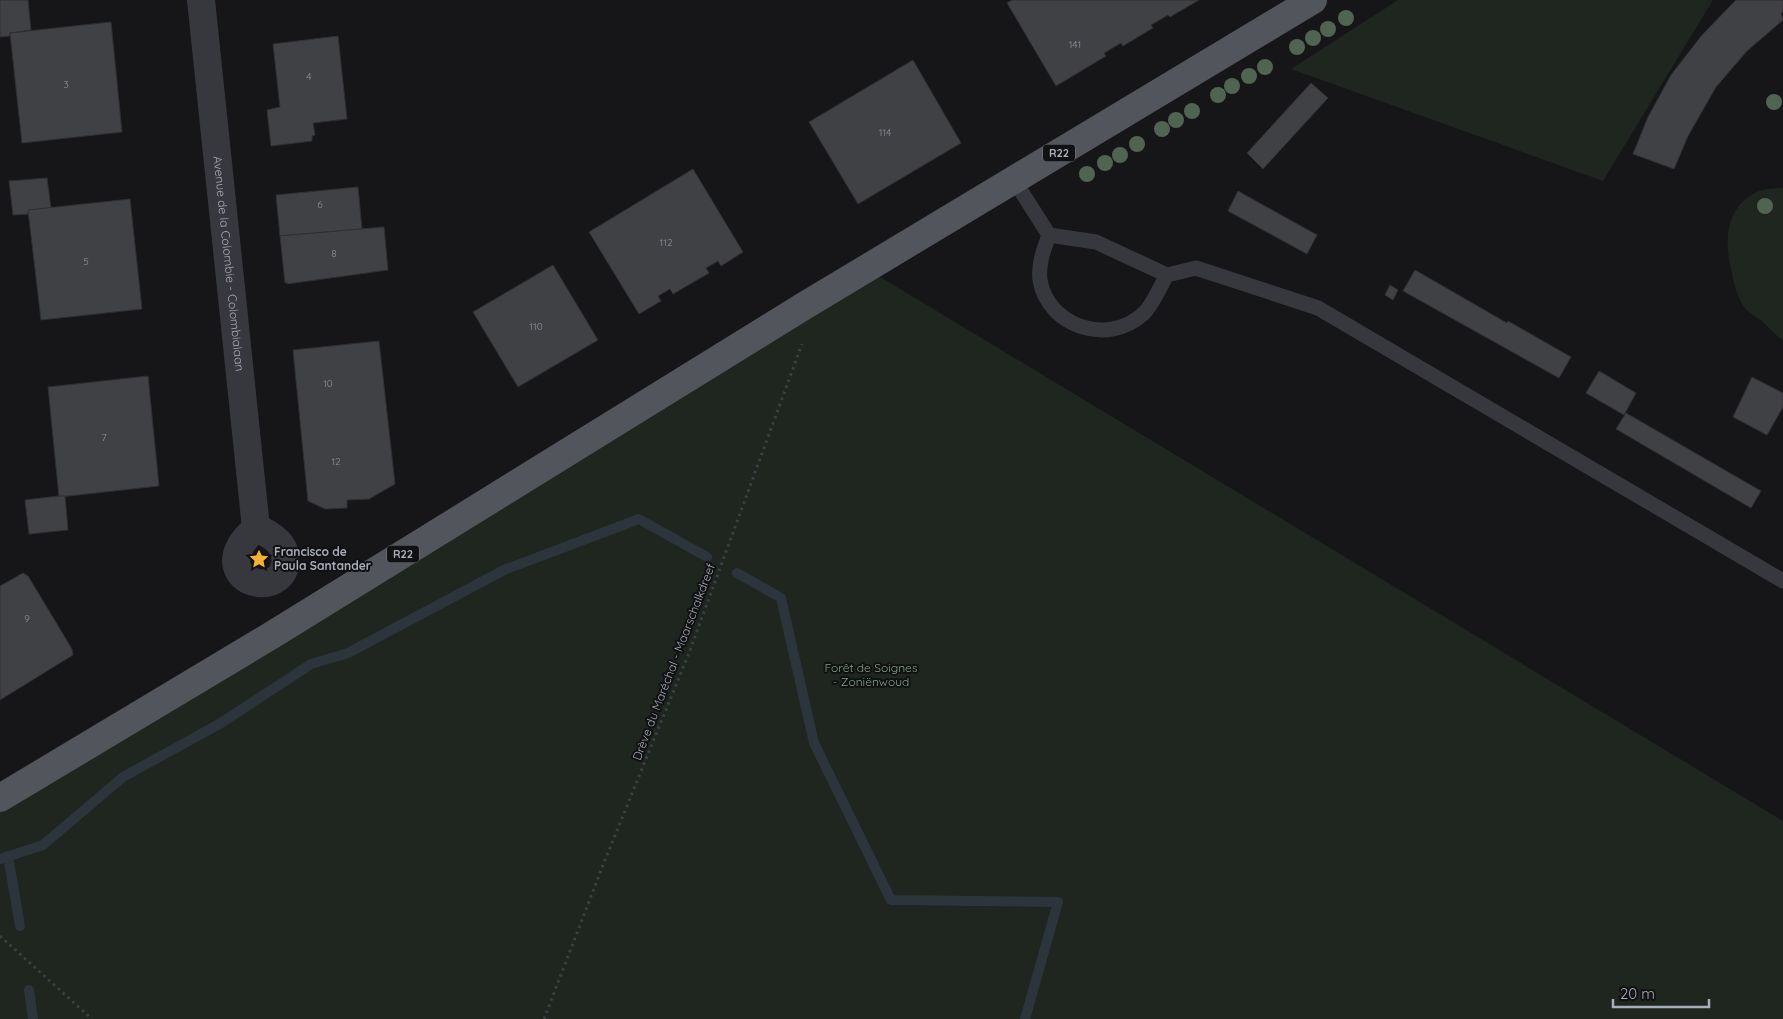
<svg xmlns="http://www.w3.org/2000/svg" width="1783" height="1019" viewBox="0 0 1783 1019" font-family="Quicksand,sans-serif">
<rect width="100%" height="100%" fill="#161618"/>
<g fill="#1e261f">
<polygon points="1398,0 1713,0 1603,181 1291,69"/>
<path d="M1783,188V340C1775,336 1770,328 1763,322C1757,317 1750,314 1745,308C1736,296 1734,283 1731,269C1724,241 1726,206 1757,192C1764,189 1775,188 1783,188Z"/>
<polygon points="872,272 1783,821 1783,1019 0,1019 0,796"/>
</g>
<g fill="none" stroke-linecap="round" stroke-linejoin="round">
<g stroke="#2c353c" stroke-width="10">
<polyline points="737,573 781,598 814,743 891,900 1058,902 1025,1019"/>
<polyline points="8,856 20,926"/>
<polyline points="0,859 43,845 123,777 221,723 311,664 348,653 504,570 639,519 707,557"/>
<polyline points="29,990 33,1019"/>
</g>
</g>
<g fill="#404145" stroke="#303034">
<polygon points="0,0 28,0 31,30 10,33 10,36 0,37"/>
<polygon points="1012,0 1199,0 1170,17 1168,15 1151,25 1153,28 1123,46 1121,43 1104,53 1106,56 1056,86 1007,3"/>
<polygon points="1736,0 1783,0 1783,12 1781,13 1783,20 1747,51 1716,87 1688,136 1674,169 1633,154 1648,117 1671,75 1702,35"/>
<polygon points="111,22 122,132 22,143 10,33"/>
<polygon points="338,36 347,119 313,123 315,135 312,136 312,141 271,146 267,110 280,107 273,44"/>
<polygon points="913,60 961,143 858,204 809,122"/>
<polygon points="1311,83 1328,98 1263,169 1247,153"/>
<polygon points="693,169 743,252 721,266 718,261 706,268 709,273 673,294 670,289 658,296 661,301 639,314 589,232"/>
<polygon points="47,178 51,208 28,210 29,214 13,215 9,181"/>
<polygon points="358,187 362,229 280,236 276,195"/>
<polygon points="1238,191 1317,235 1307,254 1228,211"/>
<polygon points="130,199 142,309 41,320 28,210"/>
<polygon points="384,227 388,270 287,284 287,282 285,283 280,236"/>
<polygon points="553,265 598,340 518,387 473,312"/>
<polygon points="1415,270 1507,323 1508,321 1571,357 1559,378 1403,291"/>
<polygon points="1390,285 1398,290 1393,300 1385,295"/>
<polygon points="379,341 395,484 369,499 347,500 347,508 325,509 308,501 293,350"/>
<polygon points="1599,371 1636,393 1624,415 1586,393"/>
<polygon points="148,376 159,486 59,497 48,387"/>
<polygon points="1752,377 1783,393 1783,407 1767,435 1733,417"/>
<polygon points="1626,413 1761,491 1751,508 1616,429"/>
<polygon points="59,496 65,496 68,530 29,534 25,500"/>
<polygon points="23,573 28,576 72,649 73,655 0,700 0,586"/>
</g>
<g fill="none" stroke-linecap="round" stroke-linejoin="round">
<g stroke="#3d3f44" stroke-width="3" stroke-dasharray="2.5 4" stroke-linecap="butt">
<polyline points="0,936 92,1019"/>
<polyline points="544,1019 603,865 689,653 802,344"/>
</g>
<g stroke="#37383d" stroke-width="15">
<polyline points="1014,180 1049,235"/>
<polyline points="1049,235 1096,242 1167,275 1196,268 1318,308 1783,581"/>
<path d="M1049,235C1044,249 1038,264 1040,280C1048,327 1108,346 1143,314C1151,308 1161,285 1167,275"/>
</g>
<g stroke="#37383d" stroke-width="28">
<path id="s1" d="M201,0L256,528"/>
<path d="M256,528C268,533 283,541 285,555C291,600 217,587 241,545C244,539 251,533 256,528Z"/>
</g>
<polyline stroke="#53555c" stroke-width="28" points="0,798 272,635 804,306 1313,0"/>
</g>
<g fill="#506452">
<circle cx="1346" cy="18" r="8"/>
<circle cx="1328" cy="29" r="8"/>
<circle cx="1313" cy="38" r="8"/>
<circle cx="1297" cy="47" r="8"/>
<circle cx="1265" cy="67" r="8"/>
<circle cx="1249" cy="76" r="8"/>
<circle cx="1232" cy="86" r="8"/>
<circle cx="1218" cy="95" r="8"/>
<circle cx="1774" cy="102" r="8"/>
<circle cx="1192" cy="111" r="8"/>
<circle cx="1176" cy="120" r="8"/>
<circle cx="1162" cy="129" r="8"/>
<circle cx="1137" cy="144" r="8"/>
<circle cx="1120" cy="155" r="8"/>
<circle cx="1105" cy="163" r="8"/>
<circle cx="1087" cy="174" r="8"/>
<circle cx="1765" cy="206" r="8"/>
</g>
<defs>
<symbol id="sight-bare" viewBox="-9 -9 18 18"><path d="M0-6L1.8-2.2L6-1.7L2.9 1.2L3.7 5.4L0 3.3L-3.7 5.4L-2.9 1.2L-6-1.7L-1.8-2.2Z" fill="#f2b134" stroke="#111113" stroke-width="2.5" paint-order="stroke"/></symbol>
</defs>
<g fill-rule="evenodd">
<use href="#sight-bare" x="245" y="545" width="28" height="28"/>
</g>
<g text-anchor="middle" stroke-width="4" stroke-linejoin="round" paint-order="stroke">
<g font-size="10" fill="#8e929b">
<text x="1075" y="48">141</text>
<text x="309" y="80">4</text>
<text x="66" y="88">3</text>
<text x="885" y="136">114</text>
<text x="320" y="208">6</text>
<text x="666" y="246">112</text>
<text x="334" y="257">8</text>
<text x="86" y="265">5</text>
<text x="536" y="330">110</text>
<text x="328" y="387">10</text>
<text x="104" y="441">7</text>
<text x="336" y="465">12</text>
<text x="27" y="622">9</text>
</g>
<g fill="#111113" stroke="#7b7e86" stroke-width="1">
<rect x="1043" y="144.5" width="32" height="17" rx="4"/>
<rect x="387" y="545.5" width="32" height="17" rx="4"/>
</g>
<g font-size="11" font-weight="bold" fill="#a8adb8">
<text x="1059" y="157">R22</text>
<text x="403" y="558">R22</text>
</g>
<g font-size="12" fill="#a8adb8" stroke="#111113">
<text dy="4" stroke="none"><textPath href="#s1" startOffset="265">Avenue de la Colombie - Colombialaan</textPath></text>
<text transform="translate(674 662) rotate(-69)" y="4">Drève du Maréchal - Maarschalkdreef</text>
</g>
<g font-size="12" font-weight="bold" fill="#a8adb8" stroke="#111113" text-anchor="start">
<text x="274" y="556">Francisco de<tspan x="274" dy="14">Paula Santander</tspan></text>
</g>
<g font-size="12" fill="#7fa381" stroke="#111113">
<text x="871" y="672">Forêt de Soignes<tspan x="871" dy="14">- Zoniënwoud</tspan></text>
</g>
</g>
<path d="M1613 999v8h96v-8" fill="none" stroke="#a8adb8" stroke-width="2.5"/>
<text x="1620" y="999" font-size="15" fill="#a8adb8" stroke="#111113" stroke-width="4" paint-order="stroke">20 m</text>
</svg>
